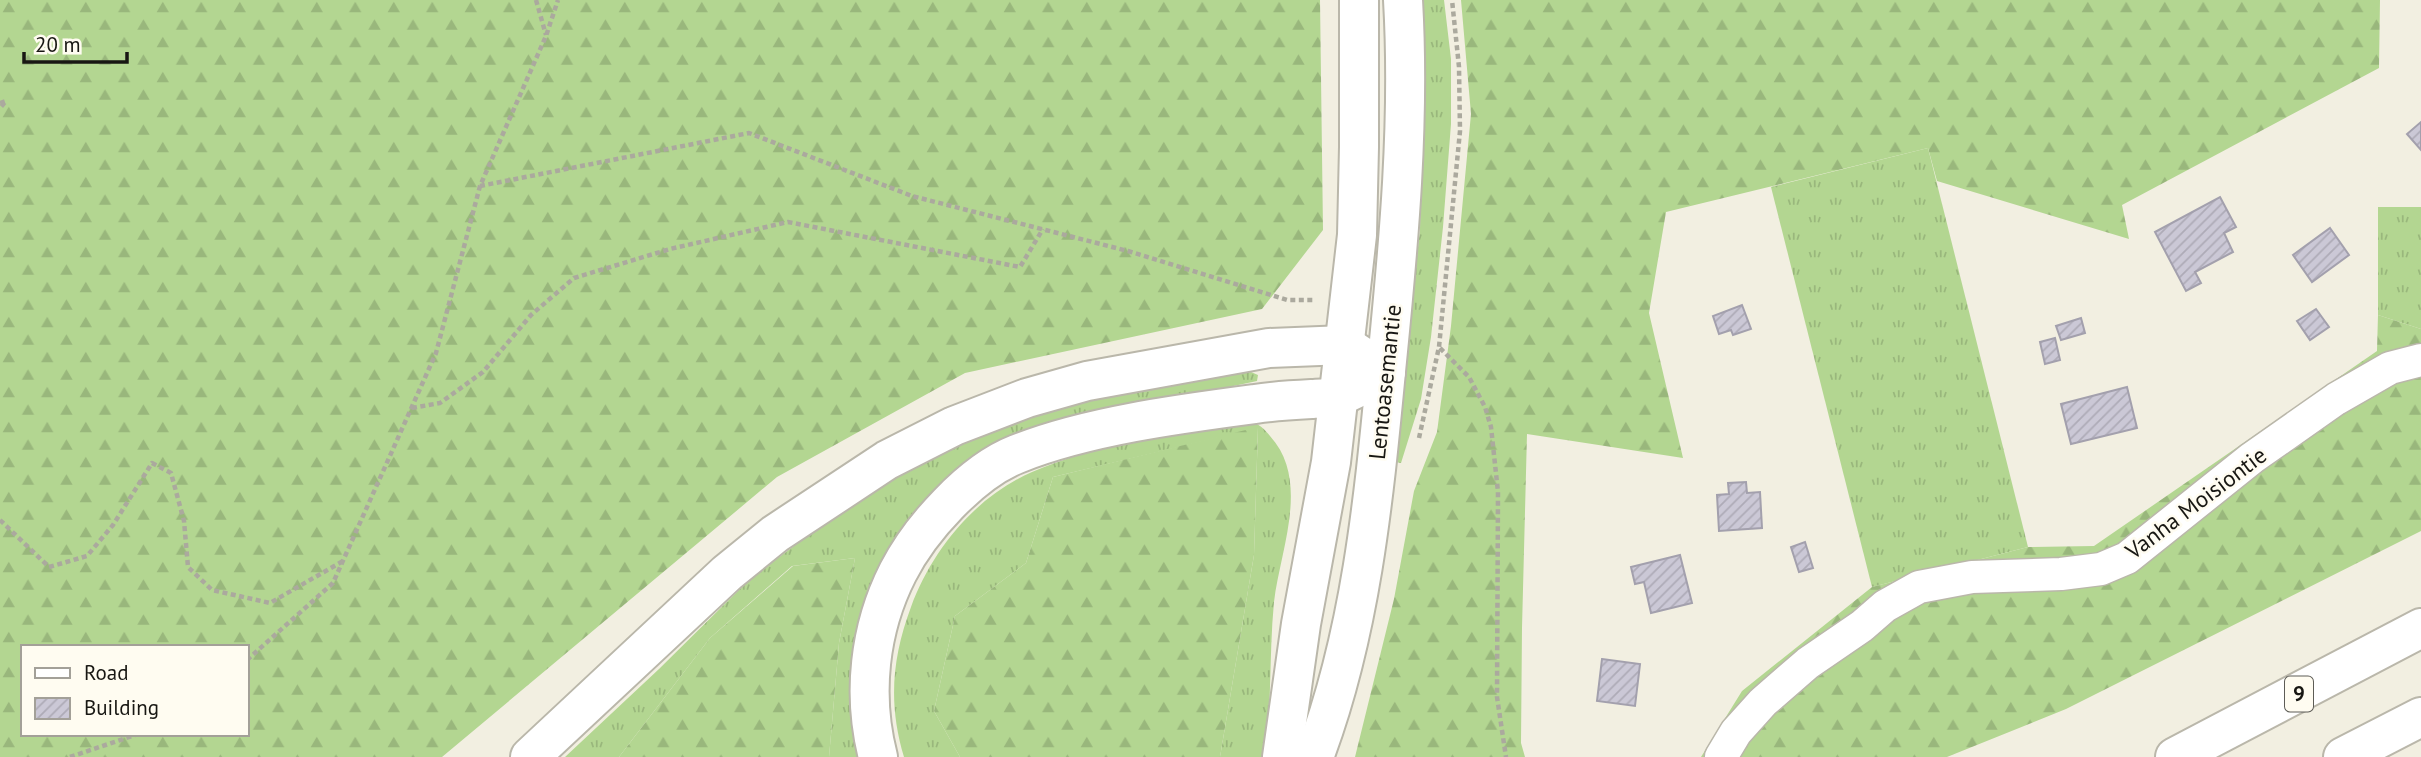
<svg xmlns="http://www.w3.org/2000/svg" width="2421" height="757" viewBox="0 0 2421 757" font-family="'PT Sans',sans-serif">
<defs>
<pattern id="grass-tufts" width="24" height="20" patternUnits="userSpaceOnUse" patternTransform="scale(1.75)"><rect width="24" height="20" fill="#b3d691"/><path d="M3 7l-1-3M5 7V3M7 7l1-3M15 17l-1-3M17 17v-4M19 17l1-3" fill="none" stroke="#99b77c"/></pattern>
<pattern id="forest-firs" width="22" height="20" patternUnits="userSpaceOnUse" patternTransform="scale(1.75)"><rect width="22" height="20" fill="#b3d691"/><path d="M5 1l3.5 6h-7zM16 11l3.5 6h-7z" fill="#99b77c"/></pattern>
<pattern id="building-hatch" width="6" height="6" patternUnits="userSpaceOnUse" patternTransform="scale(1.75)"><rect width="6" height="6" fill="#cbc8d6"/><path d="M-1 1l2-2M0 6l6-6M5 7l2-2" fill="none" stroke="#aeabb7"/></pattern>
</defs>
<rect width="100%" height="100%" fill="#f2efe1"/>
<g fill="url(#grass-tufts)">
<polygon points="1423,0 1444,0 1451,59 1451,124 1443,227 1431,337 1421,399 1401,463 1395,462 1420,229"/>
<polygon points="1928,148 2028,547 1872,587 1771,187"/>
<polygon points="2378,207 2421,207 2421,329 2378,315"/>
<polygon points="1251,372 1258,375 1257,381 1196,394 970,463 851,693 851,718 858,757 829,757 839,643 855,558 792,566 710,638 619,757 565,757 659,669 750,579 854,501 957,441 1058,405 1188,378"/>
<path d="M1232,422C1239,423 1247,422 1254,423C1261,425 1266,431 1270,436C1311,481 1280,550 1274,602C1269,653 1272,706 1265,757H1220L1254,555L1258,428L1053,477L1026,563L955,616L934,711L960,757H904C888,704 892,658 911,607C932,550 975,497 1032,472C1094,445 1166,436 1232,422Z"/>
</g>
<g fill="url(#forest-firs)" fill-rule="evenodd">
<path d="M0,0H1320L1323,230L1262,309L965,373L777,477L442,757H0ZM23,647H247V734H23Z"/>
<polygon points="1461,0 2380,0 2379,68 2122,205 2129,239 1937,181 1928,148 1666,212 1649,313 1683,458 1527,434 1522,628 1521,743 1525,757 1355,757 1394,599 1414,491 1437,432 1451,326 1471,114"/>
<polygon points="2378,315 2421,329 2421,531 2066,709 1947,757 1701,757 1742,691 1872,587 2028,547 2094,546 2377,351"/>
<polygon points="1258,427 1254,555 1220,757 960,757 934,711 955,616 1026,563 1053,477"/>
<polygon points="855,558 839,643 829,757 619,757 710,638 793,566"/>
</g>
<g fill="url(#building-hatch)" stroke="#a3a0ad" stroke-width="2">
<polygon points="2421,122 2421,150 2407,134"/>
<polygon points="2220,197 2236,227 2224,233 2233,252 2195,272 2201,283 2186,291 2155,232"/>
<polygon points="2330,228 2349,255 2312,282 2293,255"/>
<polygon points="1742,305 1751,329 1733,335 1731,330 1719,334 1713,316"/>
<polygon points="2316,309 2329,327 2310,340 2297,321"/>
<polygon points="2081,318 2085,333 2061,340 2056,326"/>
<polygon points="2055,338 2060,360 2045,364 2040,342"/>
<polygon points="2127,387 2137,428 2071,444 2061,404"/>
<polygon points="1746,482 1747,493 1760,492 1762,528 1719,531 1717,495 1729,494 1728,483"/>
<polygon points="1805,542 1813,568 1799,572 1791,547"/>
<polygon points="1680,555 1692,603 1651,613 1644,582 1635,584 1631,567"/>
<polygon points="1602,659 1640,664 1635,706 1597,701"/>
</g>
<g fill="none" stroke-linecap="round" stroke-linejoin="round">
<defs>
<polyline id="street" points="1721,757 1736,732 1763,702 1808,663 1862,626 1885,606 1919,587 1972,577 2061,574 2101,569 2127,558 2252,458 2336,399 2390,368 2421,360"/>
<g id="secondary">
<polyline points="1282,757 1301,624 1331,462 1357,235 1359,147 1359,0"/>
<path d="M1314,757C1362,630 1374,495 1387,361C1399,241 1410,121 1403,0"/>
</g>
<g id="highway">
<path d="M530,757L727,573L775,534L887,460L954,426L1027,398L1087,381L1269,348L1345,345L1386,372C1371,380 1355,391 1339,396C1331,399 1321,398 1313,399C1294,400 1274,401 1255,404C1179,414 1087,426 1017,454C971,472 920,529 898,572C869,629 862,695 878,757"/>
<polyline points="2175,757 2421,628"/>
<polyline points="2343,757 2421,717"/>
</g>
</defs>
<use href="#street" stroke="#bab7aa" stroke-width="35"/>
<use href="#secondary" stroke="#bab7aa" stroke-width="42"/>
<use href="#highway" stroke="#bab7aa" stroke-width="42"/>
<g stroke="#aba99e" stroke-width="4.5" stroke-dasharray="5 3.5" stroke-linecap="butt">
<polyline points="536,0 546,35"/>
<polyline points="0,103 6,101 0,108"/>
<polyline points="480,186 749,133 912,196 1128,251 1287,300 1313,300"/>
<polyline points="1440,348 1469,377 1485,407 1491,427 1498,492 1497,697 1506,757"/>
<polyline points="412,408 440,403 483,372 531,315 574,278 670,249 788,222 1020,267 1043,229"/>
<polyline points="1419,438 1439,347 1460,131 1459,67 1452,0"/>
<polyline points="0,520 49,567 87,556 113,525 152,463 171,473 184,521 188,567 212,590 270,603 343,561"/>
<polyline points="247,660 333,583 436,353 480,186 546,36 558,0"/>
<polyline points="70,757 138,734"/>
</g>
<use href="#street" stroke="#fff" stroke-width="32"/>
<use href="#secondary" stroke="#fff" stroke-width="38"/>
<use href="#highway" stroke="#fff" stroke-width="38"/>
</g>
<g text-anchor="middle" stroke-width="5" stroke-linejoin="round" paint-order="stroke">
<rect fill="#fffcf1" stroke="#5d5c56" stroke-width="2" x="2285" y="676.5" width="28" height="35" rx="5"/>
<g font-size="21" font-weight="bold" fill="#181713">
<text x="2299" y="701">9</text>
</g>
<g font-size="23" fill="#181713" stroke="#fffcf1">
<text transform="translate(1385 382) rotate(-84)" y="8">Lentoasemantie</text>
<text transform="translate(2196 503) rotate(-37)" y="8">Vanha Moisiontie</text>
</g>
</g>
<rect x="21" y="645" width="228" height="91" fill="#fffcf1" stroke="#a3a098" stroke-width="2"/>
<rect x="35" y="668" width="35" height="10" fill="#ffffff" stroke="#a3a098" stroke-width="2"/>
<text x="84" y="680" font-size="21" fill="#181713">Road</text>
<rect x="35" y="698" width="35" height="21" fill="url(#building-hatch)" stroke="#a3a098" stroke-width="2"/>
<text x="84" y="715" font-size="21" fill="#181713">Building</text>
<path d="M24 52v10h103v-10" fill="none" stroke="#181713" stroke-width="3.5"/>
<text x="35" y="52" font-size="21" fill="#181713" stroke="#fffcf1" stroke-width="5" paint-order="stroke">20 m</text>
</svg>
